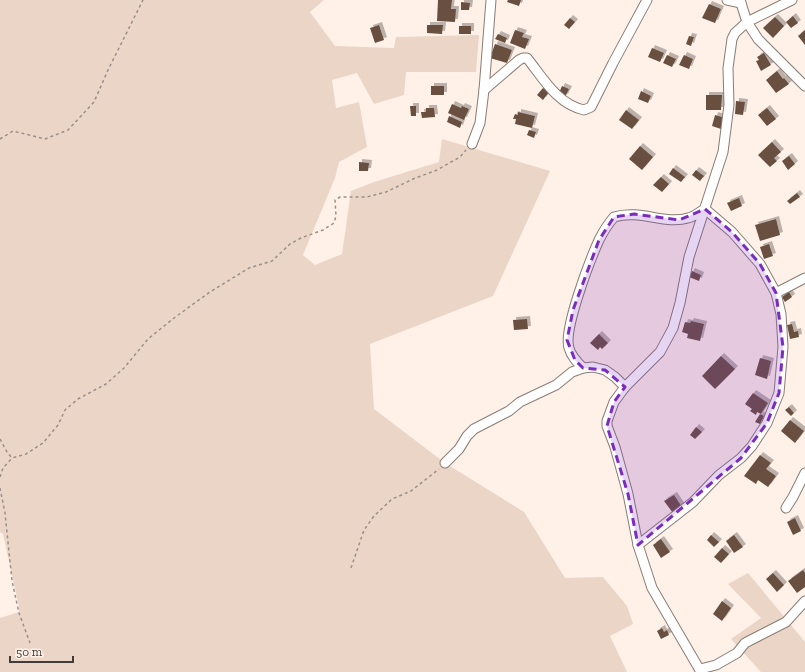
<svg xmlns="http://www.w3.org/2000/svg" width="805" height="672" viewBox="0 0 805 672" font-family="'Zilla Slab',serif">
<defs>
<filter id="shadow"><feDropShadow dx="3" dy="-3" stdDeviation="0" flood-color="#0004"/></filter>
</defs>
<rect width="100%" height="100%" fill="#fff1e8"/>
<g fill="#ebd5c7">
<polygon points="0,0 324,0 310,12 335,46 394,48 396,37 479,35 476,72 406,72 404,95 374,104 357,73 332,80 336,108 359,102 367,147 339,162 335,178 303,255 315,265 342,254 351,191 374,182 439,162 442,139 550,171 493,296 370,344 374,409 445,463 524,512 565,578 603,577 627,606 633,624 610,636 627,672 0,672 0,618 19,612 19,607 3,534 0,532"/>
<polygon points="748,573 805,642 805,672 761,672 731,639 761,618 728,584"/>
</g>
<g fill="#674f3f" filter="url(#shadow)">
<polygon points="438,0 452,0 451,9 456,9 455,22 437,21"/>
<polygon points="508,0 521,0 519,6 507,2"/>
<polygon points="461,2 470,3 469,10 461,10"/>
<polygon points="709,4 721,9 715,23 702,18"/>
<polygon points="793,16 798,23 791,28 786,22"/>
<polygon points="775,17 784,26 773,38 763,28"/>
<polygon points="570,18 575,22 569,29 564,25"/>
<polygon points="379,25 384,40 375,43 370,28"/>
<polygon points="427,25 443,25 442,34 427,33"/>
<rect x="459" y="26" width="12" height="8"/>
<polygon points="515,30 524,33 522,37 529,39 525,49 510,43"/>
<polygon points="805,30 805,45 798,36"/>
<polygon points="498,34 507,38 505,43 495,39"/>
<polygon points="689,36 694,37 691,46 686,44"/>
<polygon points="495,44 512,50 507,63 490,58"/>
<polygon points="652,48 664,53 660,62 648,57"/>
<polygon points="764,53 771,65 761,71 756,61 759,60 757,57"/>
<polygon points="667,55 676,59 672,67 663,63"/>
<polygon points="684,55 693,59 689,69 679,65"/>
<polygon points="777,71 783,79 784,78 789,84 776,93 766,80"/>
<rect x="431" y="86" width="13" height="9"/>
<polygon points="562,86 569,89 565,97 558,95"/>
<polygon points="543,88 549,92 543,100 537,95"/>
<polygon points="641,91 651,96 648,103 638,99"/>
<polygon points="706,95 722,95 721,110 706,110"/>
<polygon points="736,101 745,102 743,115 735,114"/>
<polygon points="452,104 461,108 462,106 469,109 464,120 448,113"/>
<polygon points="410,106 416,106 416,116 411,116"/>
<polygon points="426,108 434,108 435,117 422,118 421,112 426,112"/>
<polygon points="767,108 776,119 767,126 758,115"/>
<polygon points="626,110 639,120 632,129 619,120"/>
<polygon points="518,112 535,116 532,128 515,124 516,119 513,119 515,114 518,115"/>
<polygon points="715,115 725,118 721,129 712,126"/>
<polygon points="449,116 462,122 460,128 447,122"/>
<polygon points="529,130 536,132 534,138 527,135"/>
<polygon points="772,142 781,152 774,158 777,161 770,167 758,155"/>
<polygon points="640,146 653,157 642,170 629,159"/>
<polygon points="789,156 795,164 788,170 782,161"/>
<polygon points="359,162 369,163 368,171 359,171"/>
<polygon points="673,168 685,177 681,182 669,174"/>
<polygon points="696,170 704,176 700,181 692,175"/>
<polygon points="661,177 669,184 662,192 653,185"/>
<polygon points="797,193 800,197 790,204 787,201"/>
<polygon points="739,198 742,206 731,211 727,203"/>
<polygon points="776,219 780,235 760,241 755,225"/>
<polygon points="769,244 773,256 764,259 760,247"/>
<polygon points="692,271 701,275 699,281 689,277"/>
<polygon points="789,292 792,297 785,302 782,297"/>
<polygon points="527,319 528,329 514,330 513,320"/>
<polygon points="691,321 704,324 700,341 687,338 688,334 682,332 685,322 690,323"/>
<polygon points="792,324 794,332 798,331 799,337 790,339 787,325"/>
<polygon points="599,334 608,343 602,349 600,347 598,350 590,343"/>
<polygon points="721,356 735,369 715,389 702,376"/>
<polygon points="760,358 771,361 767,379 755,375"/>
<polygon points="753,393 768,403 761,414 757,412 756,415 750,411 752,409 745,404"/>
<polygon points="789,407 794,413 791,416 785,410"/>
<polygon points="760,414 764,416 760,424 755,422"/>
<polygon points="790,420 804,431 795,443 781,431"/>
<polygon points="696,427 702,432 695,439 690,435"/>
<polygon points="760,455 771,463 766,469 776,476 768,487 758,480 756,484 744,476"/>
<polygon points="674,495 682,507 673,513 664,501"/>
<polygon points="795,518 801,531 793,535 787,522"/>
<polygon points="711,535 719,542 714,547 707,540"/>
<polygon points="734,535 743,547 734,553 726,541"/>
<polygon points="661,539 670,552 661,558 653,545"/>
<polygon points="722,548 729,554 721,563 714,557"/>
<polygon points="803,570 805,573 805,587 797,593 788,581"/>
<polygon points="773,573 784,585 777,592 766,579"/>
<polygon points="722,601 731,608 722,621 713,614"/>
<polygon points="662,628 664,632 667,630 669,635 661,639 657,631"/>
</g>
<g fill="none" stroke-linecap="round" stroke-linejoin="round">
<defs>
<g id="street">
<polyline points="727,0 741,3"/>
<polyline points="740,0 747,22 758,39 805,86"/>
<path d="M484,90L519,60L523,58H527C543,78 557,104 584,110L591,107L613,63L647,0"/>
<polyline points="472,144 480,123 484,90 491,0"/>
<polyline points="776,293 805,278"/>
<path d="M583,368C577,362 571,356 569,348C563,330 590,260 599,240C603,232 608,224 614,217C640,209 665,225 688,218C694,217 699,212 705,209L732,232L760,264L776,293L781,314L783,347L779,393L767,423L752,446L741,458L719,475L693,502L638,545"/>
<polyline points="445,463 459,449 467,436 474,429 509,411 520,402 556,385 572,372 583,368 593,367 605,370 615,377 625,387"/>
<polyline points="786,508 793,497 805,473"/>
<polyline points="700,669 716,665 737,653 745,643 786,622 805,601"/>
<polyline points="701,672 652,588 638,545 628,494 615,447 607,426 607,421 614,402 625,387 660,352 673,328 680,303 689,257 723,152 729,105 728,68 732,39 735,33 747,22 792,0"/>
</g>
</defs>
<use href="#street" stroke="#897d75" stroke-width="11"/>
<g stroke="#99908a" stroke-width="1.5" stroke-dasharray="3 3" stroke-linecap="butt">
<polyline points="0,139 13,131 45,139 68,130 94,102 108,70 143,0"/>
<polyline points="0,439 7,452 12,458 26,454 43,443 58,425 65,410 78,399 106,384 124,368 148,339 174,318 210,292 249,268 272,261 290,244 301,238 323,230 334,223 336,216 335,200 340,197 367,197 386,192 413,179 437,170 460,157 466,150"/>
<polyline points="0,477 3,468 12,458"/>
<polyline points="0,488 5,513 12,581 19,613 30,643"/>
<polyline points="351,568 364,530 374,516 392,499 411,491 439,469"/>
</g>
<use href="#street" stroke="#fff" stroke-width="9"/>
</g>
<path fill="#7b2cbf" fill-opacity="0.2" stroke="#7b2cbf" stroke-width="3" stroke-dasharray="8 5" stroke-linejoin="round" d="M705,209L732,232L760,264L776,293L783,347L779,393L767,423L741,458L638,545L628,494L607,426L614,402L625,387L605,370L583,368L575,360L567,340L573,310L599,240L614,217L634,214L679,220Z"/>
<path d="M10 656v6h63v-6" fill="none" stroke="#413c38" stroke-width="2"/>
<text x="16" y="656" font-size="12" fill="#413c38" stroke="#fff1e8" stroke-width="3" paint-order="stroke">50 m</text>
</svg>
